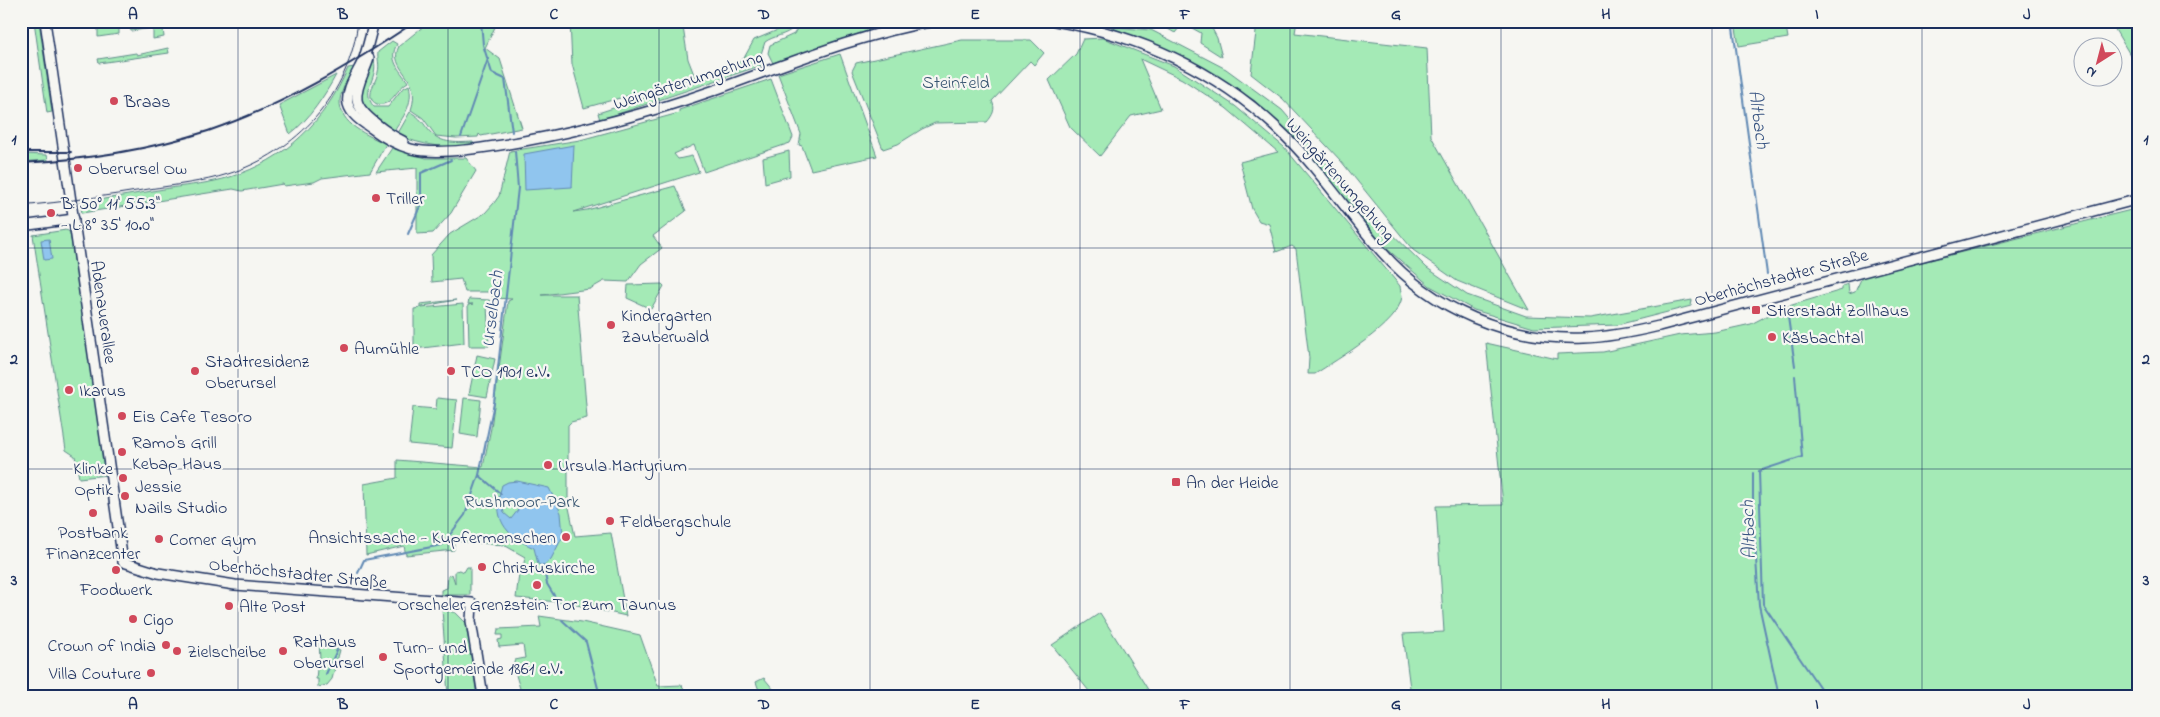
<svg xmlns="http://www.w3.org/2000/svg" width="2160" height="717" viewBox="0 0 2160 717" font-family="'Indie Flower',sans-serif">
<rect width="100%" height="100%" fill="#f6f6f2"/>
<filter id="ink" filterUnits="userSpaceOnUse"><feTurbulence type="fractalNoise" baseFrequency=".02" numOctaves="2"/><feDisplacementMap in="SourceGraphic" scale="10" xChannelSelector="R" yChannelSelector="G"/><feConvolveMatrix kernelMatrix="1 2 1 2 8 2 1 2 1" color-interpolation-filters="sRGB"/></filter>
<g filter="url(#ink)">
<g fill="#a4eab6" stroke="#608c8a">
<polygon points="34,21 39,21 52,112 47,113"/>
<polygon points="119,21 119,34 98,37 98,24"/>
<polygon points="123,21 162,21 164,37 153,39 153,28 131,31 129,26 122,27"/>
<path d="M430,21H495L496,25L485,48L500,59L522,128L481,136L479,134L478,137L456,138L436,136L423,118L411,110C423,75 387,71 399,46Z"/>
<polygon points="570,21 682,21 688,59 695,77 584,108 572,64"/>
<polygon points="801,21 905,21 882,26 773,63 768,53 770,45 794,34"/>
<polygon points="1154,21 1208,21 1217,38 1222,57 1200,43 1201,33 1183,23 1175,33"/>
<polygon points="1297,21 1295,33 1427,48 1431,136 1529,310 1457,281 1413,250 1341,161 1282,98 1251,74 1256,32 1250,21"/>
<polygon points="1739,21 1785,21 1788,38 1739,46 1735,22"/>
<polygon points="2110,21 2139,21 2139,70"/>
<path d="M792,24L793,28C787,35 773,36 765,42L761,54L765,64L600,120L598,113L728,71L744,58L754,40Z"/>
<polygon points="1111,27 1151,30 1226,69 1282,110 1368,210 1427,268 1467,295 1526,316 1590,318 1692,300 1691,306 1617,325 1534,328 1474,310 1430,286 1386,248 1299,143 1255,101 1206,69"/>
<path d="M1103,38L1174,66L1235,106L1284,147L1400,286C1400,289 1402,294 1402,297C1398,325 1337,359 1315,374H1308L1309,358L1296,249L1292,246L1276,252L1269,224L1259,221L1252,209L1240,162L1278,152L1226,108L1182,79L1140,59L1161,109L1131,116L1100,156L1070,127L1049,80L1076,54L1083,39Z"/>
<path d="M962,40H1031L1044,53L1034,65L1030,61L992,101C996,109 993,115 987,122L935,123L922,129L898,144L883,149L852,71L856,63Z"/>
<path d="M392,41L397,44C388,60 399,69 408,82C399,87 396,96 388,102C385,104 381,105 377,104C363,98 377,81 378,72C380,65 377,58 378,52Z"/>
<polygon points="168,48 169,53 99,63 98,59 136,53 137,55"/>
<polygon points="840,54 877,156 811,170 802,146 799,145 801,134 778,74"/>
<path d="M373,57C381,78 359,88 374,107H388L402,89L409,85C414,104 403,117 393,133C382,124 357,108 360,91C362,80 369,68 373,57Z"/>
<path d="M355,67C350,76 341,89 340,100C339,125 368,135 386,144L370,172L322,178L314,182L284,186L283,184L242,191L233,189L82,213L80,203C110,198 140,193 170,188C190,185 211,183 230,177C286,160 325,121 348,68Z"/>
<path d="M336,75C325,95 309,120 290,134L279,105Z"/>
<polygon points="771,79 793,137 790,143 704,172 694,145 674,154 678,159 692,156 699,172 573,212 587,210 675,186 686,211 653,236 662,248 641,264 628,282 604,281 590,289 542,295 577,295 587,418 571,422 568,425 568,503 575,536 611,533 626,616 568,603 516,598 520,566 524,563 525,557 504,545 454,541 454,550 406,555 404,546 366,555 364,484 397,478 397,460 483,467 491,428 508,301 512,299 493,298 492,292 465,292 461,279 432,282 431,255 450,234 485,213 494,203 499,196 510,151 580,140 679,113 679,110"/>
<path d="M410,112C418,116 422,121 427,128C438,144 455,143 473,142L474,147C446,148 423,146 397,135Z"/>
<polygon points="392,148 426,158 466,158 476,171 451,213 433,233 417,234 417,168 376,172"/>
<polygon points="789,151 790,176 765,183 763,158"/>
<polygon points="21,154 47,155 48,160 21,162"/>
<polygon points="2139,208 2139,696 1411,696 1403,634 1444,632 1436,506 1503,505 1486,343 1557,359 1557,354 1603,352 1680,335 1715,332 1751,324 1782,308 1842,290 1842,286 1848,284 1849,294 1855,292 1862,277"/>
<polygon points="66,230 70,232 107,475 79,478 75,456 66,450 33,235"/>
<polygon points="662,284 664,286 651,309 627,298 628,285"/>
<polygon points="469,299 489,300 493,303 487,305 489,346 469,346 468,305 473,304 468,304"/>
<polygon points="456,300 424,306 421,308 463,304 464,343 414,349 414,309 420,308 420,304"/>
<polygon points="477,355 495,359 487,397 469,394"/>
<polygon points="437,398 457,400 452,448 409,444 413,407 436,409"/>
<polygon points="464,398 481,400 477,437 460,434"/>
<polygon points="467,567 470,567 470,595 441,595 441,590 447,588 448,576 452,574 455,583 455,571 460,570 464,572"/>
<polygon points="442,609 456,613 466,623 477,696 448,696"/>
<polygon points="1100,613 1152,696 1093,696 1052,645"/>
<polygon points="539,616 582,622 640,635 658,686 682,685 686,696 529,696 528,691 521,692 513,665 515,660 525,658 523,645 499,647 498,640 502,639 502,635 497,635 498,629 541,627"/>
<polygon points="319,642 340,650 332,679 327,685 318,687 318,679 316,679 318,659 320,659"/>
<polygon points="764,678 779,696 761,696 756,682"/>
</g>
<g fill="#90c5ee" stroke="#6189b4" fill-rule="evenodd">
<polygon points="574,145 572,187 525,190 524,154"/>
<polygon points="49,239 52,259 44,260 41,240"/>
<path d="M517,481L549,488L561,513L563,536L551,559L543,566L538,564L534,548C504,535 492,518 502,485L508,482ZM508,500L513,501L518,510L511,519L504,513L502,504Z"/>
</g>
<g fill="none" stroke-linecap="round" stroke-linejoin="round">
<g stroke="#6189b4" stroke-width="2">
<polyline points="481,21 483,45 492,73 505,79 512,132"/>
<polyline points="1733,27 1767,274"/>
<polyline points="461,137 488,59"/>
<polyline points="408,234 421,204 421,173 451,160"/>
<polyline points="1787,310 1795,366"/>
<polyline points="1795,376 1802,457 1759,471 1763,604 1822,691 1824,696"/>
<polyline points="1753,473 1753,511 1759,605 1779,696"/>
<polyline points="479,475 501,494"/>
<polyline points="543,565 547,584 555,597"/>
<polyline points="358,573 364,560 442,545 465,515 479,475 494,403 518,188 515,151"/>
<polyline points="562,620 586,642 600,696"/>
<polyline points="326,674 337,650"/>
<polyline points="312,696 313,694"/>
</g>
<defs>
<g id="major">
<polyline points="45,21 123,562 158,573 235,585 472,603 471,621 483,696"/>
<path d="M374,21C371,33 368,46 364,58C359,71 345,89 348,104C351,115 362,122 371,128C383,137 396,145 411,149C439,156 490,147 519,142C585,130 649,113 712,91C785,65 859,34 935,21"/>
<path d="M1055,21C1138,35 1215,70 1277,128C1317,165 1346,211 1382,252C1433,310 1508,341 1584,338C1609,337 1634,332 1659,326L2139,199"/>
<path d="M369,58C366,70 355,87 357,100C359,114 390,135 403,141"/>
<polyline points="21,226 74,219"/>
</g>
</defs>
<use href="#major" stroke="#1b2f5e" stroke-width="12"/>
<use href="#major" stroke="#f6f6f2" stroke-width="9"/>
<path stroke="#1b2f5e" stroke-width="1" d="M21,206C64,202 107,196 149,189C175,185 203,182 228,174C297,152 350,95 358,21"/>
<g stroke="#1b2f5e" stroke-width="2">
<polyline points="21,152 71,152"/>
<path d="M21,163C84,160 148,150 208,131C282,106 351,65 416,21"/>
</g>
</g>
</g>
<path fill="none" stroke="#1b2f5e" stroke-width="1" stroke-opacity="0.55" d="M238,21V696M448,21V696M659,21V696M870,21V696M1080,21V696M1290,21V696M1501,21V696M1712,21V696M1922,21V696M21,248H2139M21,469H2139"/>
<g fill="#d1495b" stroke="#f6f6f2" stroke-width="2">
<circle cx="114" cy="101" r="5"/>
<circle cx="78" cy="168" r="5"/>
<circle cx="376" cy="198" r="5"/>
<circle cx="51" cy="213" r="5"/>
<rect x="1751" y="305" width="10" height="10" rx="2.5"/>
<circle cx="611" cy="325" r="5"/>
<circle cx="1772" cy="337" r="5"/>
<circle cx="344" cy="348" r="5"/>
<circle cx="195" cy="371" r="5"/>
<circle cx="451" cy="371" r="5"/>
<circle cx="69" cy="390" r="5"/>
<circle cx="122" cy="416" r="5"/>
<circle cx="122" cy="452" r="5"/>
<circle cx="548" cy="465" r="5"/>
<circle cx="123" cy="478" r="5"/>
<rect x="1171" y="477" width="10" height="10" rx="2.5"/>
<circle cx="125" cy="496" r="5"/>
<circle cx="93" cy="513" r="5"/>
<circle cx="610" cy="521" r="5"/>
<circle cx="566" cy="537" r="5"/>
<circle cx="159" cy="539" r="5"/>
<circle cx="482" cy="567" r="5"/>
<circle cx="116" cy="570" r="5"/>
<circle cx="537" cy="585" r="5"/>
<circle cx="229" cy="606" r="5"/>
<circle cx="133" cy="619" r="5"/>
<circle cx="166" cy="645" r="5"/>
<circle cx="177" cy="651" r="5"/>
<circle cx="283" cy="651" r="5"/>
<circle cx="383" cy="657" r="5"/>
<circle cx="151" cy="673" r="5"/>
</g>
<g text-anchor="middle" stroke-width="4.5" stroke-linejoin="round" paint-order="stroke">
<g font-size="18" fill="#1b2f5e" stroke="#f6f6f2">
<text transform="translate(688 80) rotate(-18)" y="6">Weingärtenumgehung</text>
<text transform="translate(1341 179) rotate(49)" y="6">Weingärtenumgehung</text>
<text transform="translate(1781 277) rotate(-15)" y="6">Oberhöchstadter Straße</text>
<text transform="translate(104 312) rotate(82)" y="6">Adenauerallee</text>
<text transform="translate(298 573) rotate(6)" y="6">Oberhöchstadter Straße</text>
</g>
<g font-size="18" fill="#365470" stroke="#f6f6f2">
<text x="956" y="88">Steinfeld</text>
<text x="522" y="507">Rushmoor-Park</text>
</g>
<g font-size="18" fill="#1b2f5e" stroke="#f6f6f2" text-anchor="start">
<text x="124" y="107">Braas</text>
<text x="88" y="174">Oberursel Ow</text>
<text x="386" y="204">Triller</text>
<text x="61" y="209">B: 50° 11' 55.3''<tspan x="61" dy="21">- L: 8° 35' 10.0''</tspan></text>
<text x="1766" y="316">Stierstadt Zollhaus</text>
<text x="621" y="321">Kindergarten<tspan x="621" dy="21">Zauberwald</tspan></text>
<text x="1782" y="343">Käsbachtal</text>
<text x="354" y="354">Aumühle</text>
<text x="205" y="367">Stadtresidenz<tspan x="205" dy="21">Oberursel</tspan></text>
<text x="461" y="377">TCO 1901 e.V.</text>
<text x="79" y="396">Ikarus</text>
<text x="132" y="422">Eis Cafe Tesoro</text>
<text x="132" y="448">Ramo's Grill<tspan x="132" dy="21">Kebap Haus</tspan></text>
<text x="558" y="471">Ursula Martyrium</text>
<text x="113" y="474" text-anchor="end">Klinke<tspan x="113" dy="21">Optik</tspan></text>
<text x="1186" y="488">An der Heide</text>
<text x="135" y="492">Jessie<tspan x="135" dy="21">Nails Studio</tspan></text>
<text x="620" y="527">Feldbergschule</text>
<text x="93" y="538" text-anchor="middle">Postbank<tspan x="93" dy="21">Finanzcenter</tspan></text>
<text x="556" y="543" text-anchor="end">Ansichtssache - Kupfermenschen</text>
<text x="169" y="545">Corner Gym</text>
<text x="492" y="573">Christuskirche</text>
<text x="116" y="595" text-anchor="middle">Foodwerk</text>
<text x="537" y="610" text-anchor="middle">Orscheler Grenzstein: Tor zum Taunus</text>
<text x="239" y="612">Alte Post</text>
<text x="143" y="625">Cigo</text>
<text x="293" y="647">Rathaus<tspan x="293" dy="21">Oberursel</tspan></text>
<text x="156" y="651" text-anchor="end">Crown of India</text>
<text x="393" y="653">Turn- und<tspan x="393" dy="21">Sportgemeinde 1861 e.V.</tspan></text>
<text x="187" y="657">Zielscheibe</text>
<text x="141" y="679" text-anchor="end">Villa Couture</text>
</g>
<g font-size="19" font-style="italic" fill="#385482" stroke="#f6f6f2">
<text transform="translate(1760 119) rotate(82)" y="7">Altbach</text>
<text transform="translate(491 309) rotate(-83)" y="7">Urselbach</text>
<text transform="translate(1747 530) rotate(-92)" y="7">Altbach</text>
</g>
</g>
<rect width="2160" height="717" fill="none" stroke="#f6f6f2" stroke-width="55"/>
<g transform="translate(2098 62) rotate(216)"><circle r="24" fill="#f6f6f2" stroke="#9ea6b7"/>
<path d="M0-4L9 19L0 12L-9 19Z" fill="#d1495b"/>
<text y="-8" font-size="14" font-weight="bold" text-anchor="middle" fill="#1b2f5e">N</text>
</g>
<rect x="28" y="28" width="2104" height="662" fill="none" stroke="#1b2f5e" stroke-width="2"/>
<g font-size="16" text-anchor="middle" font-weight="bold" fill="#1b2f5e">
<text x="133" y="19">A</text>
<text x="343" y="19">B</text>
<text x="554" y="19">C</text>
<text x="764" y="19">D</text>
<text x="975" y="19">E</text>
<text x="1185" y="19">F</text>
<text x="1396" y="19">G</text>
<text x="1606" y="19">H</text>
<text x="1817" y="19">I</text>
<text x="2027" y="19">J</text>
<text x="14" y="144">1</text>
<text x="2146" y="144">1</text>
<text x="14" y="364">2</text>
<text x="2146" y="364">2</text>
<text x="14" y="585">3</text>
<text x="2146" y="585">3</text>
<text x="133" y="709">A</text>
<text x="343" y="709">B</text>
<text x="554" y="709">C</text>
<text x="764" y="709">D</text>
<text x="975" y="709">E</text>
<text x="1185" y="709">F</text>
<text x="1396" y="709">G</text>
<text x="1606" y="709">H</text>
<text x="1817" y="709">I</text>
<text x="2027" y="709">J</text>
</g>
</svg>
